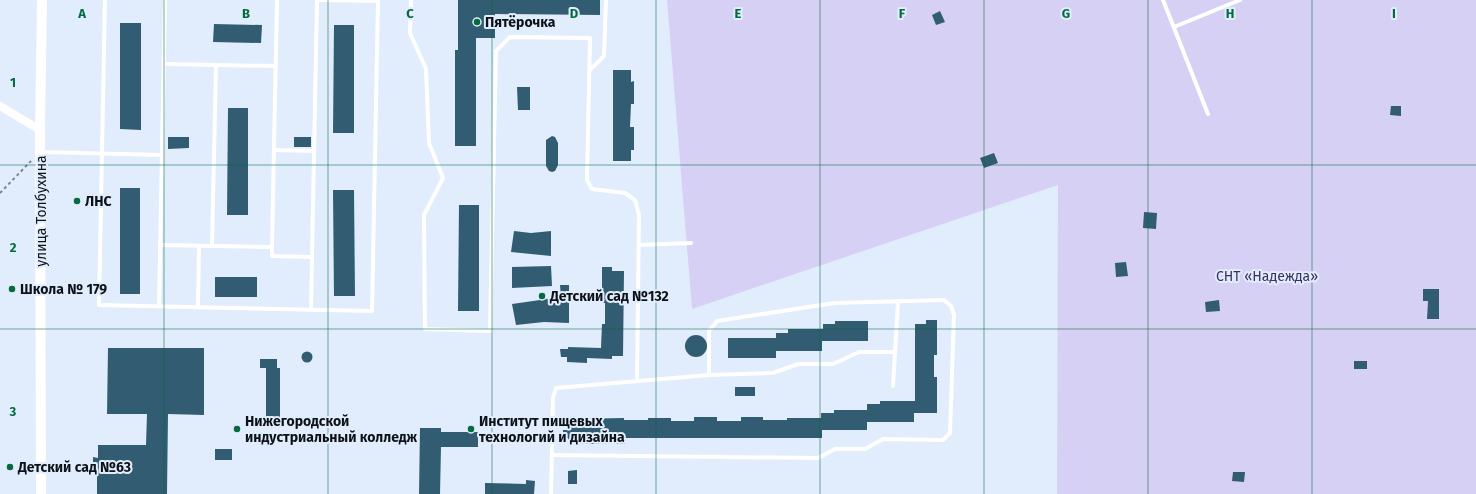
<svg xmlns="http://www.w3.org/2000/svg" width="1476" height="494" viewBox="0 0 1476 494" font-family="'Fira Sans',sans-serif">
<rect width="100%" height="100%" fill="#e1edfc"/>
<polygon fill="#d6d1f4" points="667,0 1476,0 1476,494 1057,494 1058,185 692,309"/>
<g fill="#315c72">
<polygon points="458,0 600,0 600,15 495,14 495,38 476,38 476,146 455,146 455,50 458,50"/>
<polygon points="940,11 945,22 936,25 932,15"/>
<polygon points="120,23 141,23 141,130 120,129"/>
<polygon points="214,24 262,25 261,43 213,42"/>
<polygon points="334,25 354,25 354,133 333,133"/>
<polygon points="613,70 631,70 631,82 634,81 634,104 631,104 630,127 634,127 634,150 631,150 631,161 613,161"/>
<polygon points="517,87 530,87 530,110 518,110"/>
<polygon points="1391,106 1401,106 1401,116 1390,115"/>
<polygon points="228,108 248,108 248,215 227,215"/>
<polygon points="552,136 555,137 558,143 558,165 555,171 552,172 549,171 546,166 546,140"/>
<polygon points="168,137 189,137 189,148 168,149"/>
<rect x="294" y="137" width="17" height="10"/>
<polygon points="994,153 998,163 984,168 980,158"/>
<rect x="120" y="188" width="20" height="106"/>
<polygon points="333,190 354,190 355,296 334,296"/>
<polygon points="459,205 479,205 479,311 458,311"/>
<polygon points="1144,212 1157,213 1156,229 1143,228"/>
<polygon points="514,231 531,233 551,231 551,256 511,252"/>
<polygon points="1126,262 1128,276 1116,277 1115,263"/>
<polygon points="551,266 552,286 512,288 512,267"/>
<polygon points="602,267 612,267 612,271 624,271 623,356 612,356 612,359 587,358 587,363 567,362 567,357 561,357 560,349 568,349 568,347 601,348 602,324 605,324 605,303 602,303"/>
<rect x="215" y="277" width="42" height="20"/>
<polygon points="560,285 569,285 569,323 544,322 516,325 512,304 561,297"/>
<polygon points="1423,289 1439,289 1439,319 1427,319 1428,301 1423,301"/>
<polygon points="1219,300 1220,311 1206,312 1205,302"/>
<polygon points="926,320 937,320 937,355 934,355 934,377 937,377 937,413 914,413 914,422 867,422 867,430 822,430 822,438 624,438 625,444 568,444 568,438 563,438 563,430 568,430 568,419 624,418 624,420 648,420 648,418 671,418 671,421 694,421 694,417 717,417 717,421 741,421 741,417 763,417 763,420 787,420 787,418 821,418 821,413 834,413 834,410 867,410 867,404 880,404 880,401 915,401 915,324 926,324"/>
<polygon points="835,321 868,321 868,341 822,341 822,351 776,351 776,358 728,358 728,338 776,338 776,333 788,333 788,329 823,329 823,324 835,324"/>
<circle cx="696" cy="346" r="11"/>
<polygon points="108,348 204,348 204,415 168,414 167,494 97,494 97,469 93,469 93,457 98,458 98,445 146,445 147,414 107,414"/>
<circle cx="307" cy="357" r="5.5"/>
<polygon points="260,359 277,359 277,368 280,368 280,417 266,417 266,368 260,368"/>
<rect x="1354" y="361" width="13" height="8"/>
<rect x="735" y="387" width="20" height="9"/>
<polygon points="420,428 441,428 441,432 478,432 478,447 441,447 440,494 419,494"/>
<rect x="215" y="449" width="17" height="11"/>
<polygon points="577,470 577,484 568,484 568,471"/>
<polygon points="1233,472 1245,472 1244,482 1232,481"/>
<polygon points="526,480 535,481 534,494 485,494 485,483 526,484"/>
</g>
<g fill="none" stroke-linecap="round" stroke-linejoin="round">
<polyline stroke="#7d8590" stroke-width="2" stroke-dasharray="3 3" stroke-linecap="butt" points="0,193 31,161"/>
<g stroke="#fff" stroke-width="4">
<polyline points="105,0 99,305 372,311 378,1 318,0"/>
<polyline points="411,0 410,33 426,69 429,143 443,178 424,215 425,329 490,331 496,51 510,37 590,38 587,180 592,189 625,193 635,200 639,215 637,381"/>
<polyline points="1163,0 1208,114"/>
<polyline points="1174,27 1240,0"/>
<polyline points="164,64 275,66"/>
<polyline points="590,70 604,56 606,0"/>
<polyline points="274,150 314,151"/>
<polyline points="41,152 162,155"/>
<polyline points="160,245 272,247 272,256 311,257"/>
<polyline points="639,245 691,243"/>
<polyline points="212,246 216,65"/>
<polyline points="272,247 277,0"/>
<polyline points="159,306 165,0"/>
<polyline points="198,307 199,246"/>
<polyline points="311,309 317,0"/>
<polyline points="893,386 898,302"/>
<polyline points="552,455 818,458 835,449 865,449 883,439 943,440 950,433 954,315 951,306 944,300 835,303 717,321 709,331 709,375"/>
<polyline points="551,494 553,398 556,388 709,375 773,373 798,364 833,364 859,352 894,352"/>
</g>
<polyline stroke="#fff" stroke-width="8" points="0,106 40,130"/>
<polyline stroke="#fff" stroke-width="10" points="41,494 40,130 42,0"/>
</g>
<path fill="none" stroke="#046b40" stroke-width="1" stroke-opacity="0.55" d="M164,0V494M328,0V494M492,0V494M656,0V494M820,0V494M984,0V494M1148,0V494M1312,0V494M0,165H1476M0,329H1476"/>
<g fill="#046b40" stroke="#e1edfc" stroke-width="1.5">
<circle cx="477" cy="22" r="4"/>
<circle cx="77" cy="201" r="4"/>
<circle cx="12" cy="289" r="4"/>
<circle cx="542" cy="296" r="4"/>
<circle cx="237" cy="429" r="4"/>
<circle cx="471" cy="429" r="4"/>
<circle cx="10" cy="467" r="4"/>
</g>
<g text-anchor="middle" stroke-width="4" stroke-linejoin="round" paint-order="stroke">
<g font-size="14" font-weight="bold" fill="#0d1218" stroke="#e1edfc" text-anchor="start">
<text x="485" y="27">Пятёрочка</text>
<text x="85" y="206">ЛНС</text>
<text x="20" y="294">Школа № 179</text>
<text x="550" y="301">Детский сад №132</text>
<text x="245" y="426">Нижегородской<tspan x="245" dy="16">индустриальный колледж</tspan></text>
<text x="479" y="426">Институт пищевых<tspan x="479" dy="16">технологий и дизайна</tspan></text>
<text x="18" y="472">Детский сад №63</text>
</g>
<g font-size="14" fill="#0d1218" stroke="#e1edfc">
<text transform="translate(41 211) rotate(-90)" y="5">улица Толбухина</text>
</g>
<g font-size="14" fill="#3a2f64" stroke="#e1edfc">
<text x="1267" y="281">СНТ «Надежда»</text>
</g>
</g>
<g font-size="13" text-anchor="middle" font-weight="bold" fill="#046b40" stroke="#e1edfc" stroke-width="4" stroke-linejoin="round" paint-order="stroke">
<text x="82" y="18">A</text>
<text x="246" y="18">B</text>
<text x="410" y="18">C</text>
<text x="574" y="18">D</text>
<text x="738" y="18">E</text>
<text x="902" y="18">F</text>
<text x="1066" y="18">G</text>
<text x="1230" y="18">H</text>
<text x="1394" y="18">I</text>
<text x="13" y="87">1</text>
<text x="13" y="252">2</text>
<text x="13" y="416">3</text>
</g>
</svg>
